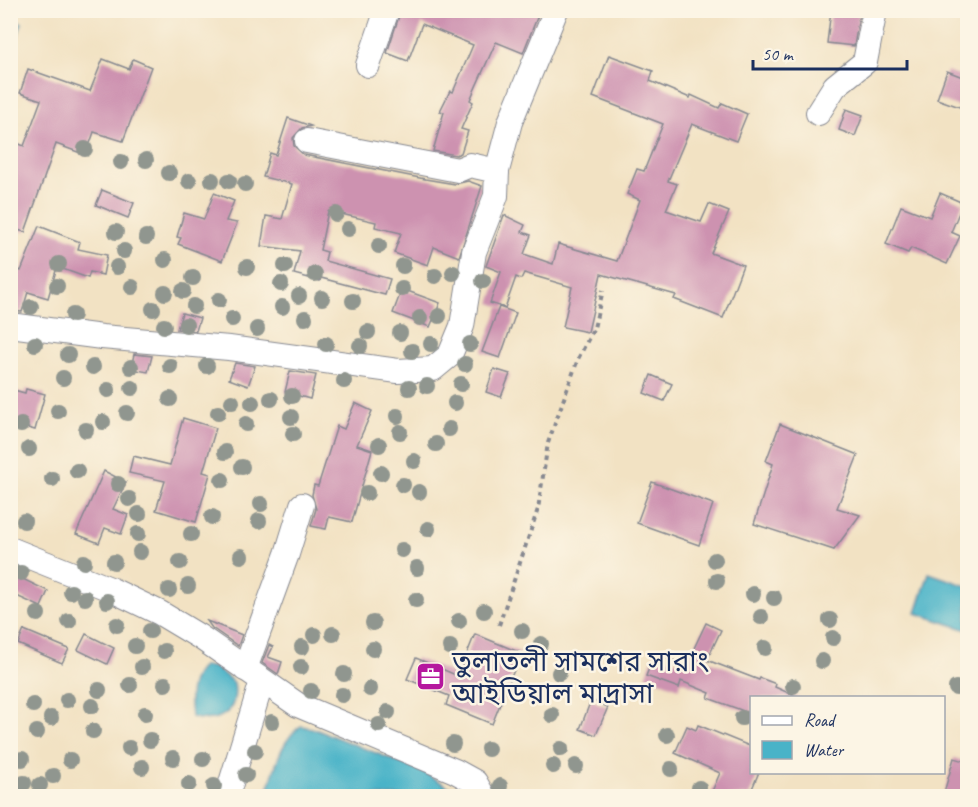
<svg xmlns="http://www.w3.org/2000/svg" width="978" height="807" viewBox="0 0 978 807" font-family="Caveat,'Noto Sans Bengali',sans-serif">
<rect width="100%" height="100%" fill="#fcf5e5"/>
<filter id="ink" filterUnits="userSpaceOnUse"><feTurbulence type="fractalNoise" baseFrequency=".0167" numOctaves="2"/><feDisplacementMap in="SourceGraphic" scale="12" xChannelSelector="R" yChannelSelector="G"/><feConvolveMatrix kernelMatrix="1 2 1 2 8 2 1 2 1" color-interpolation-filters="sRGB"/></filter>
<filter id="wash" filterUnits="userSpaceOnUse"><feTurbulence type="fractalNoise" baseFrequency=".008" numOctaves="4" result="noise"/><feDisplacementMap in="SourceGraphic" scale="24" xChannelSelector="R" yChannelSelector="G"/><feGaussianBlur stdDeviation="1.35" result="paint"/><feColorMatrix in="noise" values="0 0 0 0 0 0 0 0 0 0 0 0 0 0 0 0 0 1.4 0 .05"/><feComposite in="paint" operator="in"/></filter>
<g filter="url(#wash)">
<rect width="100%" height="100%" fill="#f2e2c3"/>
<g fill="#49b3c8" stroke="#327193" stroke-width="1.5">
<polygon points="11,19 22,23 11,55 10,19"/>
<polygon points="929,573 967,586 967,630 916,613"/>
<path d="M204,666L216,668L234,683C239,713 218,725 191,717C189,698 188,679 204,666Z"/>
<path d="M301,726L312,728L422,771L464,796H266C275,772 278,742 301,726Z"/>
</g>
<g id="blocks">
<g fill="#cd92b0">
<polygon points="401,10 540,10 523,53 496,42 470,100 473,102 461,129 468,131 461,153 456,155 433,151 444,112 440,111 450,91 453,92 473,45 422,24 408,61 387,53"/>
<polygon points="831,10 860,10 854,46 827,43"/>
<polygon points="609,55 653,71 650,81 690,98 691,95 719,108 722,103 747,114 736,141 692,124 668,181 677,184 666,210 701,222 709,204 729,212 711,253 743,265 723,318 674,299 676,295 601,274 588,332 563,327 572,287 524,273 521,279 516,277 505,308 490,303 501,272 486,266 504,215 525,225 522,232 531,235 524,254 553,264 558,244 617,261 640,200 627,194 637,169 644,171 663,124 593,97"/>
<polygon points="103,59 129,69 133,59 151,67 123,141 94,132 86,155 56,144 25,232 10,228 10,140 24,146 41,100 20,93 28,69 90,91"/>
<polygon points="947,71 968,79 968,110 937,99"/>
<polygon points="846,109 863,115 855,136 839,130"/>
<polygon points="288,118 311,126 302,128 293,138 294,146 304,155 425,179 455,184 468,181 482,186 459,257 434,247 428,265 394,253 401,233 375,227 376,222 328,211 320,250 327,252 325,261 390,279 385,295 321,278 320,281 294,274 300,251 261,246 266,216 282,219 292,184 263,177 270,153 276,155"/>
<polygon points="102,190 134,203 128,218 96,205"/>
<polygon points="214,193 234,201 226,221 237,223 222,261 178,244 181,238 177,237 184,213 204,219"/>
<polygon points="940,193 963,203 951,232 960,236 947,264 911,248 908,253 886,244 901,206 930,217"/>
<polygon points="39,226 80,242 78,249 107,255 103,275 90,272 88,278 57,267 48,298 28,292 22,312 10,311 10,294 19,270 21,271"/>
<polygon points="402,289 440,303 430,327 393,313"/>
<polygon points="499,307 516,313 500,358 482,352"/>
<polygon points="182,313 200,318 196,331 177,329"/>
<polygon points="134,354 152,356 148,372 131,369"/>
<polygon points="235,363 255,366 248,386 229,379"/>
<polygon points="494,369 510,374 501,397 486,392"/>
<polygon points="290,371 316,375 310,399 285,392"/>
<polygon points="651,375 672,384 664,401 644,393"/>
<polygon points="10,389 25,393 26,389 45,394 35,430 10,423"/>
<polygon points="355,403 372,411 357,445 372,450 352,522 329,517 326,529 311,526 316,509 312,495 314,485 318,486 337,426 344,429"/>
<polygon points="183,418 216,428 203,472 210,474 196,522 156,510 165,481 129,473 133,456 170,465"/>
<polygon points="780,424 858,455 837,508 860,515 834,550 754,524 773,464 766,461"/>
<polygon points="104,471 126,482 113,509 128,515 121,534 105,528 99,543 76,534"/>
<polygon points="652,482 713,504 699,545 637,523"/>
<polygon points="10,573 48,591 41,607 10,593"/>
<polygon points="207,621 242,635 238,646 212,628"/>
<polygon points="706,623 721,630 707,660 759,680 760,678 776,684 775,687 800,698 752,698 752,714 708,698 710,693 681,681 679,688 646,676 655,653 686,665"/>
<polygon points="24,630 69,649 62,663 18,644"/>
<polygon points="86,634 114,648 107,664 78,650"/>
<polygon points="475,634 521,653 492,724 446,705 449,696 407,679 416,658 458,676"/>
<polygon points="269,645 273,647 268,657 282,662 278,674 262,663"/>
<polygon points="591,700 608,707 596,735 580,729"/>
<polygon points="698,725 752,747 752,772 759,772 749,796 710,796 720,773 675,753 687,726 696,730"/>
<polygon points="954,758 968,762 968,796 943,796"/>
</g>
</g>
</g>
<g filter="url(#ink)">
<use href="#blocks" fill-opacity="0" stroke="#868890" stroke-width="1.5"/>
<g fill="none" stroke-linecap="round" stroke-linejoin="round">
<defs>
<g id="minor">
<polyline points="368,65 387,10"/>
<polyline points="818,113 835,86 865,62 875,10"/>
<polyline points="307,141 458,170 470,165 497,171"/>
<polyline points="10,325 102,337 229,348 398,371 433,369 450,355 462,326 474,252 496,196 497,171 510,122 556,10"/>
<polyline points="10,549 110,589 160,613 200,637 298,705 455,771 475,782 483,796"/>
<polyline points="245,669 287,554 302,505"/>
<polyline points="227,796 262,681"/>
</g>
</defs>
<use href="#minor" stroke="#868890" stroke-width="26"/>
<polyline stroke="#868890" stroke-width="4" stroke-dasharray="4.5 4.5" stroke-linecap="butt" points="499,625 538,509 548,443 578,359 594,328 603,290"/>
<use href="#minor" stroke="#fff" stroke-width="24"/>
</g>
<g fill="#90968f">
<circle cx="85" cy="149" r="8"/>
<circle cx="146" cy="160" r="8"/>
<circle cx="121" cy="162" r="8"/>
<circle cx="169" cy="173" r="8"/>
<circle cx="212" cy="180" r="8"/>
<circle cx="189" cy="181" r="8"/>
<circle cx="229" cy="181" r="8"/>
<circle cx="245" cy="184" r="8"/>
<circle cx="336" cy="214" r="8"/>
<circle cx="348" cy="229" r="8"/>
<circle cx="116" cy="232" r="8"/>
<circle cx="146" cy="237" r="8"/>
<circle cx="379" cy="246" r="8"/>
<circle cx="124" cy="251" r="8"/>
<circle cx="165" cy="260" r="8"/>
<circle cx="59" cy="264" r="8"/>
<circle cx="285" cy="266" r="8"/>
<circle cx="403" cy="266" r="8"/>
<circle cx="117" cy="267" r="8"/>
<circle cx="247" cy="267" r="8"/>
<circle cx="453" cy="273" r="8"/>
<circle cx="315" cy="274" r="8"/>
<circle cx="435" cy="276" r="8"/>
<circle cx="193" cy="278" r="8"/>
<circle cx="483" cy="281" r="8"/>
<circle cx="281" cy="284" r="8"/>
<circle cx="57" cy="286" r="8"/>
<circle cx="132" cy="287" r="8"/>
<circle cx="402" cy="289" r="8"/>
<circle cx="183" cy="291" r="8"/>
<circle cx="165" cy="293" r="8"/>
<circle cx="299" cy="296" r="8"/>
<circle cx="322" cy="298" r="8"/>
<circle cx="219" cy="300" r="8"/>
<circle cx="353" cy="301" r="8"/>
<circle cx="194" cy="306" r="8"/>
<circle cx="31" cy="307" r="8"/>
<circle cx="282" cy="307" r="8"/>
<circle cx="153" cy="309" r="8"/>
<circle cx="73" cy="315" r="8"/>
<circle cx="439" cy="316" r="8"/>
<circle cx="305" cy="318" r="8"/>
<circle cx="420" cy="318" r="8"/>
<circle cx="232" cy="319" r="8"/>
<circle cx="186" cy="325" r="8"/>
<circle cx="164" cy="326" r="8"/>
<circle cx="257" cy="329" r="8"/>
<circle cx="368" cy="332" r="8"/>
<circle cx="400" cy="333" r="8"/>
<circle cx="35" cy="344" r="8"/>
<circle cx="326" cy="344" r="8"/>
<circle cx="431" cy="344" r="8"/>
<circle cx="470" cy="344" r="8"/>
<circle cx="360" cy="346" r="8"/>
<circle cx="412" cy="351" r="8"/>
<circle cx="68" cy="355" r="8"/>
<circle cx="465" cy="364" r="8"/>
<circle cx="170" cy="366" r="8"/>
<circle cx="207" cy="366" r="8"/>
<circle cx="93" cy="367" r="8"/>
<circle cx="131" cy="367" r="8"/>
<circle cx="63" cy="378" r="8"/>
<circle cx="344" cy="381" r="8"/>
<circle cx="461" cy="384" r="8"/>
<circle cx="427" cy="386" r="8"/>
<circle cx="132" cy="388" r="8"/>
<circle cx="409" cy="388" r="8"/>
<circle cx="108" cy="390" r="8"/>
<circle cx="292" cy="396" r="8"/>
<circle cx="170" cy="399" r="8"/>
<circle cx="271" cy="399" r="8"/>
<circle cx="232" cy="402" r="8"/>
<circle cx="252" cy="403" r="8"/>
<circle cx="455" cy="403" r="8"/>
<circle cx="58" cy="411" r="8"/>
<circle cx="127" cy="413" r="8"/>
<circle cx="218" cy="413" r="8"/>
<circle cx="397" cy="416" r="8"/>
<circle cx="291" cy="417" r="8"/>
<circle cx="103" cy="422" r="8"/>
<circle cx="246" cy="424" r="8"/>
<circle cx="21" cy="425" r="8"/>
<circle cx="449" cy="429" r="8"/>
<circle cx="86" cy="430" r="8"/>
<circle cx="400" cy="432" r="8"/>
<circle cx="293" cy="434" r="8"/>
<circle cx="436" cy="444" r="8"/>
<circle cx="379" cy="445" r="8"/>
<circle cx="29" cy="449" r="8"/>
<circle cx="225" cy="452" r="8"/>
<circle cx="414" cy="461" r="8"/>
<circle cx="242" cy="467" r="8"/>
<circle cx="77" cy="471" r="8"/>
<circle cx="381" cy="473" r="8"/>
<circle cx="52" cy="479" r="8"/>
<circle cx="222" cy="480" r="8"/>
<circle cx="118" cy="484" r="8"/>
<circle cx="403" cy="485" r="8"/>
<circle cx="419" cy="492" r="8"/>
<circle cx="367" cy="493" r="8"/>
<circle cx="129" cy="499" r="8"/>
<circle cx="261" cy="504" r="8"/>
<circle cx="139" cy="514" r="8"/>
<circle cx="212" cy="517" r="8"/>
<circle cx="24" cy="521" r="8"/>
<circle cx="259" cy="521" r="8"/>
<circle cx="428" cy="529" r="8"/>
<circle cx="138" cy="534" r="8"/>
<circle cx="191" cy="534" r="8"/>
<circle cx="402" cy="550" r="8"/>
<circle cx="140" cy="552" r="8"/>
<circle cx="241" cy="556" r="8"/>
<circle cx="715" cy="560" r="8"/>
<circle cx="84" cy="562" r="8"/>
<circle cx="114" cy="562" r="8"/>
<circle cx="180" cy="562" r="8"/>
<circle cx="417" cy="568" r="8"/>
<circle cx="21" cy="573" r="8"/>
<circle cx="717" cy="581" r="8"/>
<circle cx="188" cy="586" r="8"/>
<circle cx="169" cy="590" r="8"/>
<circle cx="71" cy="592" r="8"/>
<circle cx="753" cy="594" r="8"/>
<circle cx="85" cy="598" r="8"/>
<circle cx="774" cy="598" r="8"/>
<circle cx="416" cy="600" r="8"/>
<circle cx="107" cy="601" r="8"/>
<circle cx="484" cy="611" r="8"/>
<circle cx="38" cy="614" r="8"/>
<circle cx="761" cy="617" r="8"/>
<circle cx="830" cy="620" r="8"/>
<circle cx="69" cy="621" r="8"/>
<circle cx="459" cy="621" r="8"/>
<circle cx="373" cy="623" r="8"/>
<circle cx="117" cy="625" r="8"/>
<circle cx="150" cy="631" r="8"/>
<circle cx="522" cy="631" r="8"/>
<circle cx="333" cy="634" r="8"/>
<circle cx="314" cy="635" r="8"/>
<circle cx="833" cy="638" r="8"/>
<circle cx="541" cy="644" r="8"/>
<circle cx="135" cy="646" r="8"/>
<circle cx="302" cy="647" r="8"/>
<circle cx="450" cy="647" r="8"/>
<circle cx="765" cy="648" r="8"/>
<circle cx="373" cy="649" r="8"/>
<circle cx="164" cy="651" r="8"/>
<circle cx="822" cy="661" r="8"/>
<circle cx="142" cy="667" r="8"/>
<circle cx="301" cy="667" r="8"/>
<circle cx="559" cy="673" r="8"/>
<circle cx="344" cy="674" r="8"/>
<circle cx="165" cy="684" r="8"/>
<circle cx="130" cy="685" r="8"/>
<circle cx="793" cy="686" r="8"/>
<circle cx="956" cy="688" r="8"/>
<circle cx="370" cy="689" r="8"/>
<circle cx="99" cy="690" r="8"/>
<circle cx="311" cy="691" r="8"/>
<circle cx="342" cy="695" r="8"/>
<circle cx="67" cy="700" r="8"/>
<circle cx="33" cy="705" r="8"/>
<circle cx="92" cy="706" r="8"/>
<circle cx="388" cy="712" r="8"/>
<circle cx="145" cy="714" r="8"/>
<circle cx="552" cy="715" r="8"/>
<circle cx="51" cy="718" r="8"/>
<circle cx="742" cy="718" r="8"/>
<circle cx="272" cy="722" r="8"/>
<circle cx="379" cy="725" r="8"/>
<circle cx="93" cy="731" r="8"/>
<circle cx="37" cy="732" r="8"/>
<circle cx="667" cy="735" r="8"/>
<circle cx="150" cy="740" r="8"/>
<circle cx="453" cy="744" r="8"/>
<circle cx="129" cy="748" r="8"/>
<circle cx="488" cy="749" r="8"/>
<circle cx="561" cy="749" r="8"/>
<circle cx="255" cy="751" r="8"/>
<circle cx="173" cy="758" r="8"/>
<circle cx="22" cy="759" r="8"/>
<circle cx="203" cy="759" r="8"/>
<circle cx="70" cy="760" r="8"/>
<circle cx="553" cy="766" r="8"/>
<circle cx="576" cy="766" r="8"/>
<circle cx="142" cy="767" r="8"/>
<circle cx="671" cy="769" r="8"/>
<circle cx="246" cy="775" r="8"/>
<circle cx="53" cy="776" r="8"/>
<circle cx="24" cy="783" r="8"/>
<circle cx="189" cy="784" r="8"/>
<circle cx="40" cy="785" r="8"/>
<circle cx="214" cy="786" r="8"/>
<circle cx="500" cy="786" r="8"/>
<circle cx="699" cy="788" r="8"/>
</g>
</g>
<defs>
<symbol id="office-square" viewBox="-11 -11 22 22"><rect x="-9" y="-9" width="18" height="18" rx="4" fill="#b5179e" stroke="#fcf5e5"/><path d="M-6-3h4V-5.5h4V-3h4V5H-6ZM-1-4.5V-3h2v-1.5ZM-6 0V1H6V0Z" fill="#fff"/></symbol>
</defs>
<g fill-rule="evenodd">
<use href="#office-square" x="414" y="660" width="33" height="33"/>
</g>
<g text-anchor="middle" stroke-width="5" stroke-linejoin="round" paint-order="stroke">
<g font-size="28" fill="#1b2f5e" stroke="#fcf5e5" text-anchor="start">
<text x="452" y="671">তুলাতলী সামশের সারাং<tspan x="452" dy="32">আইডিয়াল মাদ্রাসা</tspan></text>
</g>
</g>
<rect width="978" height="807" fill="none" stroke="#fcf5e5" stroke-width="36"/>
<rect x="750" y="696" width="195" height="78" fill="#fcf5e5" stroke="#a2a6af" stroke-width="1.5"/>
<rect x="762" y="716" width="30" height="9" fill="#ffffff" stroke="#a2a6af" stroke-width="1.5"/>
<text x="804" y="726" font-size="18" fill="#1b2f5e">Road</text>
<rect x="762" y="741" width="30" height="18" fill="#49b3c8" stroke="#a2a6af" stroke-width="1.5"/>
<text x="804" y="756" font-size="18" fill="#1b2f5e">Water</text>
<path d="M753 60v9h154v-9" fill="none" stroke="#1b2f5e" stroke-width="3"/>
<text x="762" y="60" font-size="18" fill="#1b2f5e" stroke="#fcf5e5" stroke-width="4.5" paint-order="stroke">50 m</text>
</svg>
